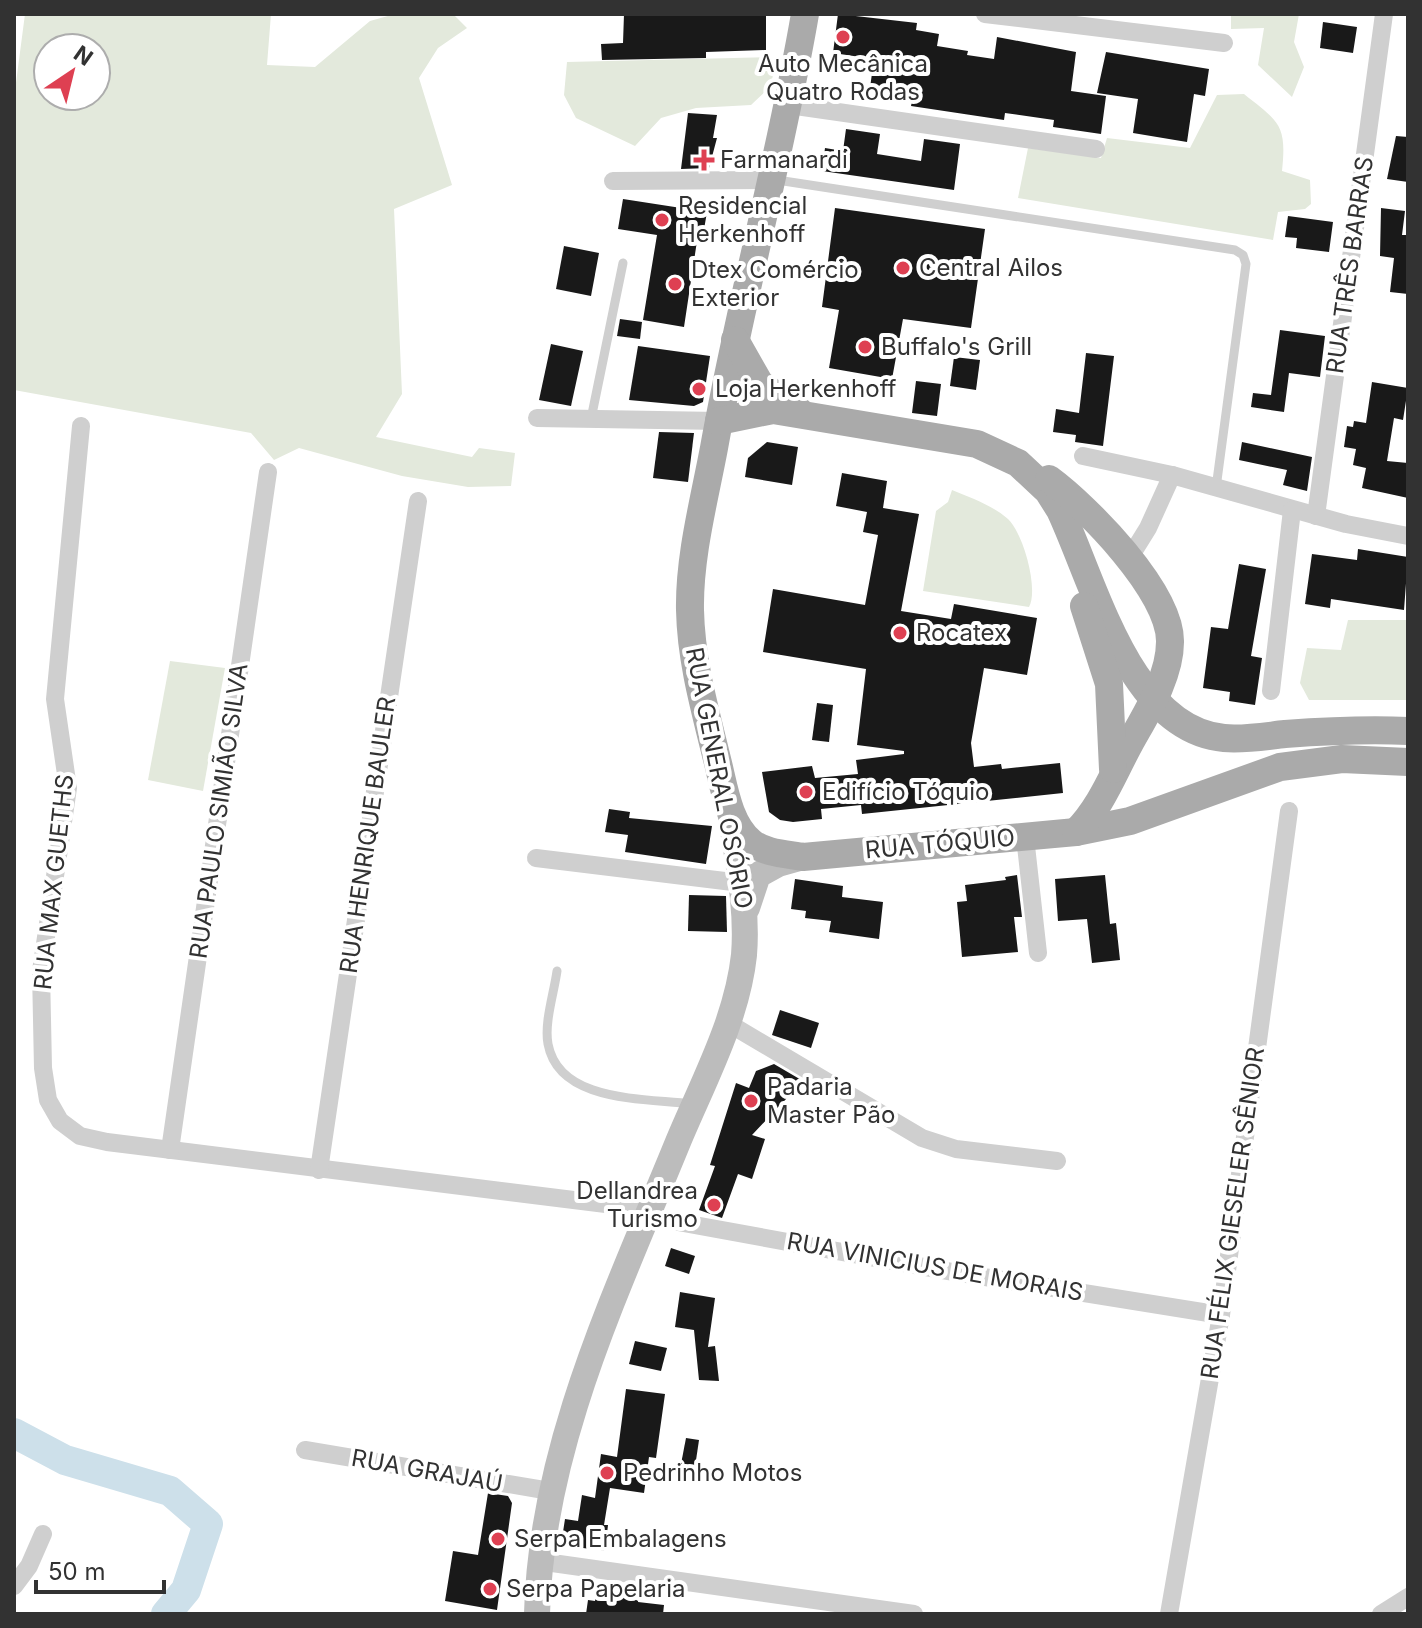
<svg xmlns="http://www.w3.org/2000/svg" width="1422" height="1628" viewBox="0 0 1422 1628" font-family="Inter,sans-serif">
<rect width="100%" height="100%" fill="#fff"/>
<g fill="#e3e9dc" fill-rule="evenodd">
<path d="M25,14H271L267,65L315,67L370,21L395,14H453L467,28L438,48L419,78L452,185L394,209L402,394L376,437L472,457L479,448L515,453L511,486L468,487L402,476L299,448L274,460L251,433L14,390V98ZM96,48V96H48V48Z"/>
<polygon points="1231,14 1299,14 1294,42 1304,67 1292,97 1258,65 1264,28 1231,29"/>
<polygon points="776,57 771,86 751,105 696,108 661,118 635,146 576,118 564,95 567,62"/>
<path d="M1244,94C1279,122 1287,124 1282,171L1310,180L1311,204L1305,209L1278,212L1273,240L1018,198L1028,148L1101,158L1107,138L1190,148L1217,95Z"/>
<path d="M952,490C971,498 992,505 1008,519C1023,533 1039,589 1029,607L923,591L936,511L948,502Z"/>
<polygon points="1348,620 1408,620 1408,700 1309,700 1300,683 1307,648 1341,650"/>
<polygon points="170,661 225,668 203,791 148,780"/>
</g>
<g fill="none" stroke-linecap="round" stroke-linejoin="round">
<polyline stroke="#cde0ea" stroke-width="30" points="14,1433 65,1460 170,1491 208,1524 186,1590 166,1614"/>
</g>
<g fill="#191919">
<polygon points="624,14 766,14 766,50 706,52 706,58 602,60 601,44 623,43"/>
<polygon points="838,14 917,23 916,30 939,34 937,46 968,51 967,55 994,59 997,37 1076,52 1071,91 1106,96 1101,134 1053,127 1054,120 1005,113 1004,120 911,106 912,101 869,95 874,59 833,53"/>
<polygon points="1323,22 1357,27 1353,53 1320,48"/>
<polygon points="1106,52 1209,69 1205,96 1194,94 1187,142 1133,133 1138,99 1097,93"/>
<polygon points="688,113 717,115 713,138 717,138 709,168 681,169"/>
<polygon points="846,129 880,134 877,154 921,161 924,139 960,144 954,190 822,171 825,148 843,151"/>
<polygon points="1396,136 1408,137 1408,182 1387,179"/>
<polygon points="623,199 707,212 702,241 697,241 684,327 643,320 657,235 618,229"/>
<polygon points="835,208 985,229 971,328 903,319 892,379 829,368 839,310 822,307"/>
<polygon points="1381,208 1405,211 1402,235 1408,235 1408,294 1390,292 1394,258 1380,256"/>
<polygon points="1288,216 1333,222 1329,252 1296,248 1297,238 1285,237"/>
<polygon points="564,246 599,253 591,296 556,289"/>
<polygon points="620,319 642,322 640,339 617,336"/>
<polygon points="1280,330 1325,336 1320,377 1289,373 1284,412 1251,407 1253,393 1271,395"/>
<polygon points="551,344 583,351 571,406 539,400"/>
<polygon points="638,346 710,356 703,402 694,406 629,400"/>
<polygon points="1086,353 1114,356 1103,446 1075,442 1076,435 1053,432 1056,409 1079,413"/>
<polygon points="954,357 980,360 976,390 950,386"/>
<polygon points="916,381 941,384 937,416 912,413"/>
<polygon points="1372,382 1408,388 1403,420 1394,418 1387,461 1408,463 1408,498 1362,488 1366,468 1353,465 1356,449 1344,447 1347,426 1353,427 1354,421 1366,423"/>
<polygon points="659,432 694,433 688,482 653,478"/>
<polygon points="767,442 798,447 792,485 745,477 748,458"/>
<polygon points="1242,442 1312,457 1307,491 1283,485 1287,470 1239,460"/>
<polygon points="842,473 887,481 883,508 919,514 901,611 951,619 954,604 1037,618 1027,675 984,668 971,743 974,767 1001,764 1002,769 1060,763 1063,793 862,814 861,805 821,809 822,819 793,822 780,820 769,812 762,772 812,766 815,778 858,774 856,760 904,754 904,751 857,745 866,669 763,652 773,589 865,605 878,535 863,532 867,512 836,506"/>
<polygon points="1358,549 1408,557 1404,610 1331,599 1330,608 1305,604 1312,554 1357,560"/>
<polygon points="1239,564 1266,569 1251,656 1262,658 1255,705 1229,701 1230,692 1203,688 1211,627 1228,629"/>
<polygon points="817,703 833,705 829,742 812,740"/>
<polygon points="609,809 630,812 629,818 712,826 706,864 625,852 628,835 605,832"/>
<polygon points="1017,875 1022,917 1014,917 1018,952 962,957 957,902 967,901 965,885 1006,880 1005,877"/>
<polygon points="1105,875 1110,924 1116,923 1120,960 1092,963 1087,919 1058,921 1055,879"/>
<polygon points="795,879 843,886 842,897 883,902 879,939 829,932 831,921 805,918 806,911 791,909"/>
<polygon points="689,895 726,896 727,932 688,931"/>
<polygon points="780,1010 819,1023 811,1048 772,1035"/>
<polygon points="774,1064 803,1081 752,1135 765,1139 752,1179 738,1174 722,1218 699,1210 715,1166 710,1165 736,1083 749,1088 756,1071"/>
<polygon points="671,1248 695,1256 689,1274 665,1266"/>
<polygon points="680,1292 715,1298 708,1347 715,1346 719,1381 699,1380 694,1330 675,1327"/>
<polygon points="635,1341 667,1348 661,1371 629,1364"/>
<polygon points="626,1389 665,1394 656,1458 649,1457 644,1493 610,1488 604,1525 608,1525 605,1551 561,1545 565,1519 578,1521 582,1495 595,1498 601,1454 617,1457"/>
<polygon points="686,1438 699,1440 695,1467 681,1464"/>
<polygon points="488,1493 508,1496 512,1503 497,1610 445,1601 453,1551 478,1555"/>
<polygon points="597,1588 639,1593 638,1602 664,1605 663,1614 586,1614 588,1600 595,1601"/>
</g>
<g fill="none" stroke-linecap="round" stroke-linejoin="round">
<g stroke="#cfcfcf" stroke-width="9">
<polyline points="777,180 1235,250 1243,255 1246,264 1216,488"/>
<polyline points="591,419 623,263"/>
<path d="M557,971C554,993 544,1023 548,1044C559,1103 645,1098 691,1104"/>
</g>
<g stroke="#cfcfcf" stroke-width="18">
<polyline points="985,14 1224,43"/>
<polyline points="789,105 1096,149"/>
<polyline points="613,181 773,180"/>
<polyline points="537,418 719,421"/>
<polyline points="81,426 55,699 68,788 41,971 43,1068 48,1100 60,1121 80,1136 107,1142 622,1206 667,1220 947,1271 1221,1315"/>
<polyline points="1083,456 1172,475 1346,524 1408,536"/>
<polyline points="1316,516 1384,14"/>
<polyline points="1130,557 1148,528 1172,475"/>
<polyline points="1271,691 1292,510"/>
<polyline points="1025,837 1038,953"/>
<polyline points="536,858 741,883"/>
<polyline points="728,1023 922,1138 956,1149 1057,1161"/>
<polyline points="170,1150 268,472"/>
<polyline points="319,1170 418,501"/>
<polyline points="305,1450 550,1491"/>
<polyline points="538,1561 914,1614"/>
<polyline points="14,1586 29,1566 43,1534"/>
<polyline points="1169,1614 1221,1315 1289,811"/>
<polyline points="1381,1614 1408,1597"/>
</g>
<g stroke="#bcbcbc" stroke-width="26">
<polyline points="747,908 758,875 778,864 803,857"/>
<path d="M537,1614C541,1448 616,1294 678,1142C703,1082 737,1020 744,955C748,907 737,858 730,811"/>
</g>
<g stroke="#aaa" stroke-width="28">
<path d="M805,14C780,160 740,302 714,448C704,501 689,557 690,610C691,661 705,710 717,759C724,786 728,823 751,842C764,853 786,854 803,857L1076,832L1130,821L1280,767L1342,759L1408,762"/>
<polyline points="735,340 760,384 799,411"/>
<path d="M719,421L773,410L977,444L1018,463L1048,491L1060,510C1094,582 1130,730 1224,738C1244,740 1266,736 1285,734C1326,731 1367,729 1408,731"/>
<path d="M1049,479C1087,507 1171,592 1170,642C1170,677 1146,714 1130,743C1113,774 1101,807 1076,832"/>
<polyline points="1084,606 1109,684 1113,769"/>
</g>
</g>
<g fill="#de4052" stroke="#fff" stroke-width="3">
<circle cx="843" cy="37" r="8"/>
<path d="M700 148h8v8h8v8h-8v8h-8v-8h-8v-8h8z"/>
<circle cx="662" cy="220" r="8"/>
<circle cx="903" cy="268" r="8"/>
<circle cx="675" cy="284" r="8"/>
<circle cx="865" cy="347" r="8"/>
<circle cx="699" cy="389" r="8"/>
<circle cx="900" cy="633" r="8"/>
<circle cx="806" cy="792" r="8"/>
<circle cx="751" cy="1101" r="8"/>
<circle cx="714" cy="1205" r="8"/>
<circle cx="607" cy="1473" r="8"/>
<circle cx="498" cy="1539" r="8"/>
<circle cx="490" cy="1589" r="8"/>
</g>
<g text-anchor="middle" stroke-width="8" stroke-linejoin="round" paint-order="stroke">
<g font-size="24" fill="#323232" stroke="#fff" text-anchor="start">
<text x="843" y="72" text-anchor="middle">Auto Mecânica<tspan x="843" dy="28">Quatro Rodas</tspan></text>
<text x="720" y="168">Farmanardi</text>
<text x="678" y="214">Residencial<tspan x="678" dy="28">Herkenhoff</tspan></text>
<text x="919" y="276">Central Ailos</text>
<text x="691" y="278">Dtex Comércio<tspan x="691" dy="28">Exterior</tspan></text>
<text x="881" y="355">Buffalo's Grill</text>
<text x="715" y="397">Loja Herkenhoff</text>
<text x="916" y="641">Rocatex</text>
<text x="822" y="800">Edifício Tóquio</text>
<text x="767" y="1095">Padaria<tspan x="767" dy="28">Master Pão</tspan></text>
<text x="698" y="1199" text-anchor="end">Dellandrea<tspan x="698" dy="28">Turismo</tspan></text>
<text x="623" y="1481">Pedrinho Motos</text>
<text x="514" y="1547">Serpa Embalagens</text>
<text x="506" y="1597">Serpa Papelaria</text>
</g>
<g font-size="24" fill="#323232" stroke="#fff">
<text transform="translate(1350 265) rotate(-82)" y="8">RUA TRÊS BARRAS</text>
<text transform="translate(719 778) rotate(79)" y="8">RUA GENERAL OSÓRIO</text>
<text transform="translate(219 811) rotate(-82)" y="8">RUA PAULO SIMIÃO SILVA</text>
<text transform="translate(368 835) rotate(-82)" y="8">RUA HENRIQUE BAULER</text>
<text transform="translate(940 844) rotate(-5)" y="8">RUA TÓQUIO</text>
<text transform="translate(54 882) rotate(-84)" y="8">RUA MAX GUETHS</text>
<text transform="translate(1233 1213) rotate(-82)" y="8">RUA FÉLIX GIESELER SÊNIOR</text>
<text transform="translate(935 1267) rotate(10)" y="8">RUA VINICIUS DE MORAIS</text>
<text transform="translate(427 1471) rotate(10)" y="8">RUA GRAJAÚ</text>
</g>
</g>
<rect width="1422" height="1628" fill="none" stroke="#323232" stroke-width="32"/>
<g transform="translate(72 72) rotate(35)"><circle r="38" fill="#ffffff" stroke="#adadad" stroke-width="2"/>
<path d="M0-6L14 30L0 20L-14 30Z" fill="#de4052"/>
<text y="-12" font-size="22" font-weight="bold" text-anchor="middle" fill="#323232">N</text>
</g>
<path d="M36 1580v12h128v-12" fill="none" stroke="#323232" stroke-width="4"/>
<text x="48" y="1580" font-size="24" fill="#323232" stroke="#ffffff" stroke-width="6" paint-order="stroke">50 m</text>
</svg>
